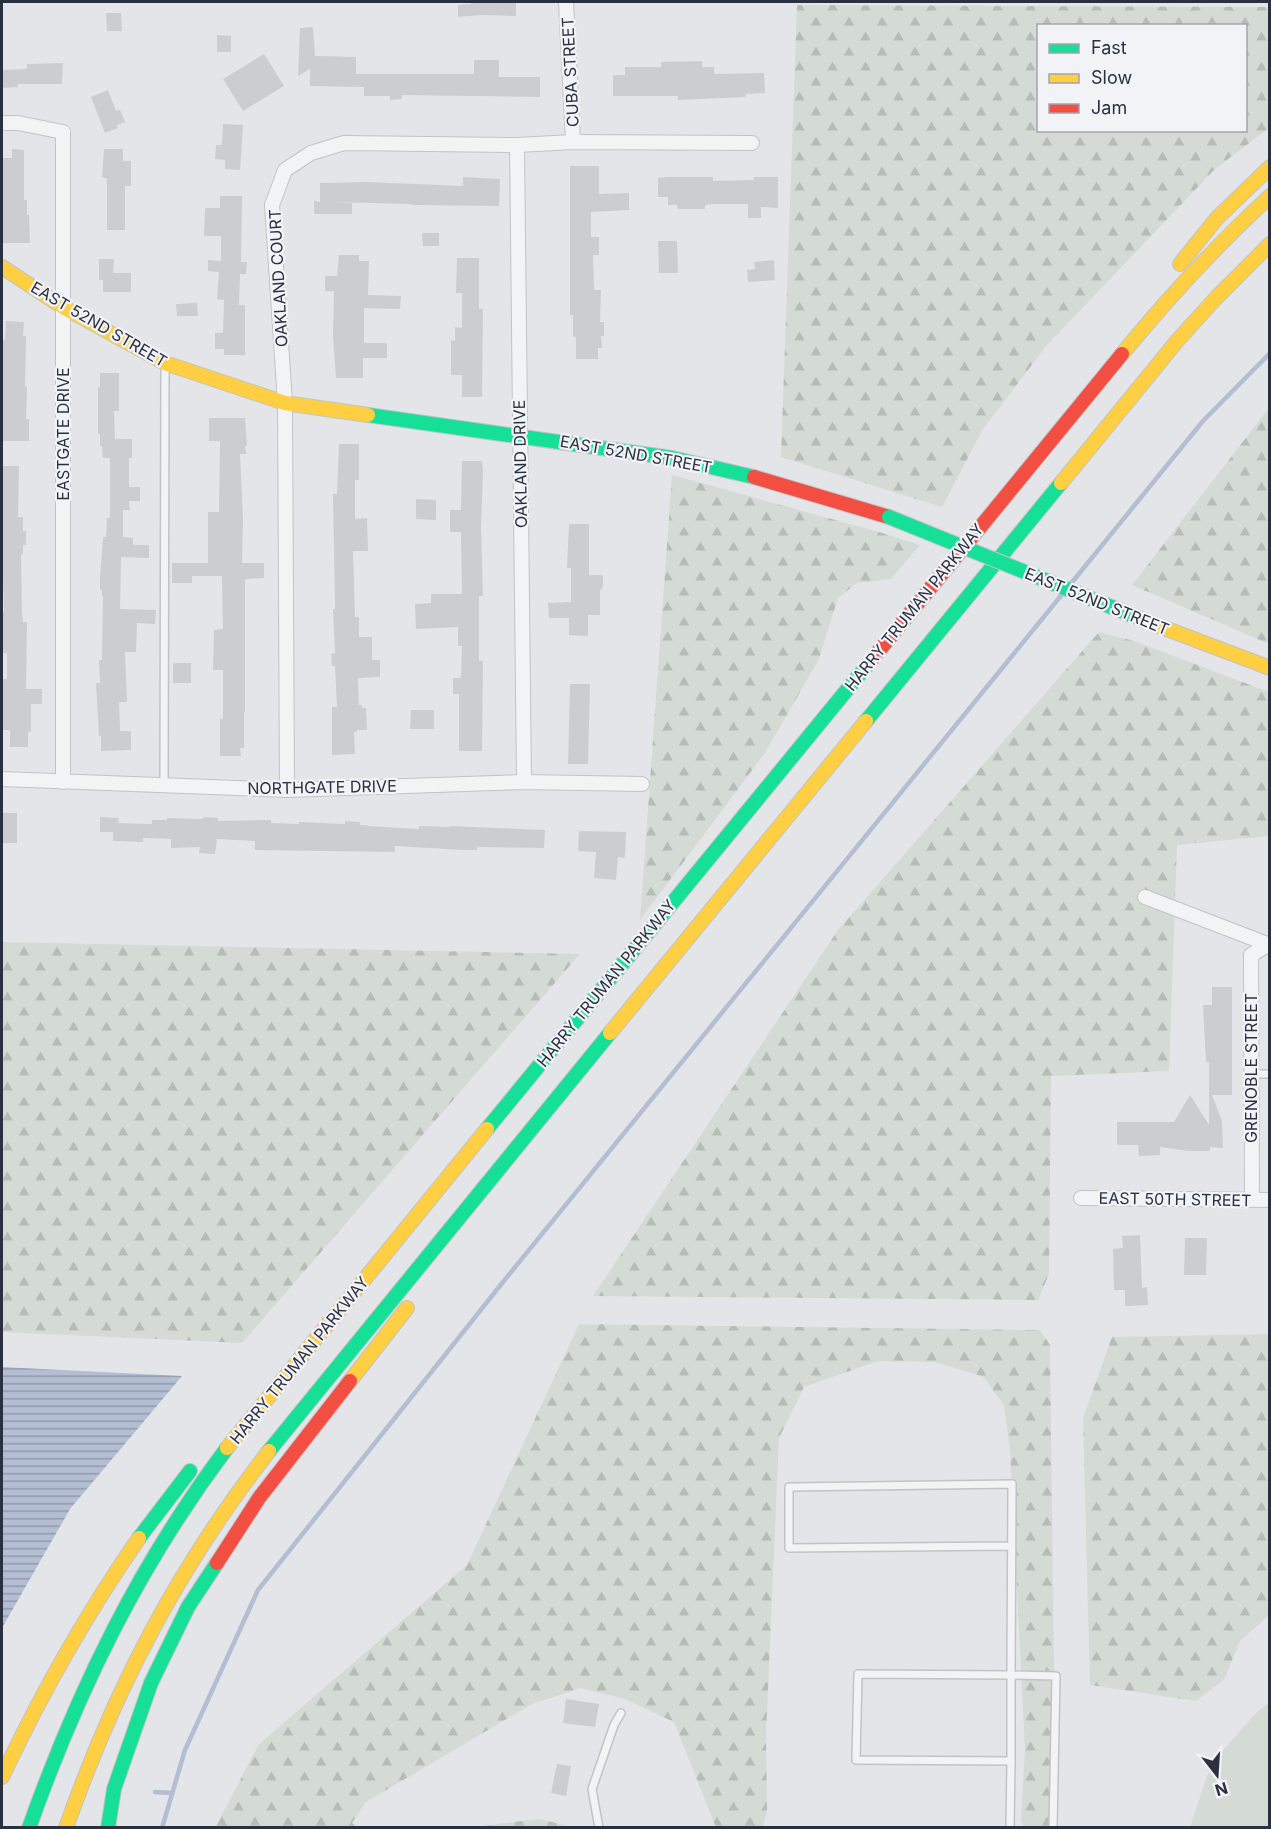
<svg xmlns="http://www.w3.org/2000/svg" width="1271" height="1829" viewBox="0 0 1271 1829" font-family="Inter,sans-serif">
<defs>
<pattern id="forest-firs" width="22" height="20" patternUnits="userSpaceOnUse" patternTransform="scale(1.5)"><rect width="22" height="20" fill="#d4dbd4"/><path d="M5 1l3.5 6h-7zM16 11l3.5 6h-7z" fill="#b6bcb7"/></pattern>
<pattern id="water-rules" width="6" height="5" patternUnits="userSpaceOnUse" patternTransform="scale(1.5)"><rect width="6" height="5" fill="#b3bed2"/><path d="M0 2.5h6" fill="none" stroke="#929bac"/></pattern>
</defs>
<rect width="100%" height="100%" fill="#e4e5e8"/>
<g fill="url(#forest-firs)" fill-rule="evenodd">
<path d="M797,5L1269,7V128L1215,169L1047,345L983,429L942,507L781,457ZM1038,26H1246V130H1038Z"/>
<polygon points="1269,408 1269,644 1132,585"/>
<polygon points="672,475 879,532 920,545 891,579 857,583 838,598 819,659 765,753 640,920"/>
<polygon points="1099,632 1134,641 1269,692 1269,836 1177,845 1169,1071 1051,1076 1049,1274 1038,1300 593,1296 838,930"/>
<polygon points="2,942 580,954 242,1343 2,1332"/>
<polygon points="579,1324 1040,1330 1050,1345 1056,1827 1024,1827 1021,1820 1025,1749 1010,1450 1004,1406 984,1377 935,1362 878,1361 804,1387 779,1438 766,1735 767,1810 763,1827 718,1828 715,1825 674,1722 625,1699 581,1688 532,1704 366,1802 352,1823 357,1827 215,1828 259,1744 467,1565"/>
<polygon points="1269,1334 1269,1615 1240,1641 1224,1680 1196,1701 1090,1685 1083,1418 1112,1337"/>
<polygon points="539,1819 572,1827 474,1827"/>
</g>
<polygon fill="#d4dbd4" points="1269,1702 1269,1827 1190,1827 1211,1764 1254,1715"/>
<polygon fill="url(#water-rules)" points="2,1367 182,1376 70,1509 2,1628"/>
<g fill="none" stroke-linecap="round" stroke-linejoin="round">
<g stroke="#b3bed2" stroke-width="4.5">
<polyline points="1069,586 1203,421 1270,353"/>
<polyline points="155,1792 172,1793"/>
<polyline points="162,1828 185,1750 258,1590 503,1282 1064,592"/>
</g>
</g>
<g fill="#cccdd0">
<polygon points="471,2 516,2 516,16 482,15 458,17 458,5 471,4"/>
<polygon points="106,13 121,13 122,31 107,31"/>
<polygon points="313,27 315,56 356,57 356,74 474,74 474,60 499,60 499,77 540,77 540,97 402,95 402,99 390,100 390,96 364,96 364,87 310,86 310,69 298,76 300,28"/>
<polygon points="217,35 231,36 231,52 217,52"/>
<polygon points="264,54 284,86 243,111 223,79"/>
<polygon points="702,61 702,67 714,67 714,74 764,73 765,93 746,94 746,97 678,100 678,96 613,96 613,75 625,75 625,67 661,67 661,62"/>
<polygon points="63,63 62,84 18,84 18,87 2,88 2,70 27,69 27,64"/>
<polygon points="108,90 116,111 120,110 125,122 117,125 118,128 105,133 91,97"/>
<polygon points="223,124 243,125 240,170 225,169 225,160 215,159 216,145 222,145"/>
<polygon points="12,149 24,150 24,200 27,200 27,215 29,215 30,243 2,243 2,158 12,158"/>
<polygon points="104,149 123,149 123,161 131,161 131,186 125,186 125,230 107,230 107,179 102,177"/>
<polygon points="570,166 599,166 599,194 629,193 629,210 591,212 591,237 599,237 599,255 593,255 594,290 601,290 600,322 604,322 604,336 601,336 602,348 598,348 598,359 576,359 576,337 573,337 573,315 570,315"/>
<polygon points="463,177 500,179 499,206 411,205 411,204 331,202 352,203 352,214 314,214 314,201 320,202 320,183 367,182 463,186"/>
<polygon points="668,177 713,177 713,181 754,180 754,177 778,177 778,208 761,207 761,218 748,218 748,204 713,204 705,205 705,209 677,209 677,205 668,205 668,197 658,197 658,178"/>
<polygon points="220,196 242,196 241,262 247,262 246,274 240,274 239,305 245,305 245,355 224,355 224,349 215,349 215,333 223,333 224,300 217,299 219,272 208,271 208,260 221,261 221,236 204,236 205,208 220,208"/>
<polygon points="422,233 439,233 439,246 423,246"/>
<polygon points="658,241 677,241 678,273 659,273"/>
<polygon points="339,255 359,255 359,261 369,261 368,295 401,296 400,309 364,308 364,343 387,343 387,358 363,358 363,378 336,378 333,337 334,291 325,291 325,276 337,276"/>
<polygon points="457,258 479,258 479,309 483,309 482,397 462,397 462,375 451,375 451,340 455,341 455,327 462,328 462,293 456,293"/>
<polygon points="99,259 114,259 113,273 131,273 131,292 103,292 103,280 99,280"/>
<polygon points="774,260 775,280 748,282 747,270 755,269 754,262"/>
<polygon points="197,303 198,316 177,316 176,304"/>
<polygon points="6,321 24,322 23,336 26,336 25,387 27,387 26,419 29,419 29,441 2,441 2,340 5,340"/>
<polygon points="100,373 119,373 119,411 114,411 115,439 132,439 132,458 129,458 129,487 140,487 140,501 129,501 130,510 123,510 123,537 133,538 133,545 149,545 149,558 121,557 120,609 156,610 155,624 137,623 136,652 125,652 127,702 119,702 120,731 131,731 131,750 101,751 101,736 99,736 96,683 100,683 99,660 102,660 103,597 102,596 102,590 100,590 100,578 103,537 106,537 107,518 110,518 110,458 103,458 102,446 100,446 100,434 98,434 98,387 100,387"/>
<polygon points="209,418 245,418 247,446 245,446 246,454 240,454 243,519 242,563 264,563 264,578 245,579 245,712 244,712 244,748 240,748 241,756 220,756 220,719 223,719 223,670 213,670 214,630 223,629 222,576 192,576 192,583 172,583 172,563 208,563 208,512 219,512 220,441 209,441"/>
<polygon points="339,444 359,444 359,480 355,480 355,519 367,518 368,551 353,551 355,617 359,617 359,637 372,637 372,660 380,660 380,677 358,678 359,705 362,705 362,708 366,708 367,730 357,730 357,732 354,732 355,754 332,755 332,707 337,707 335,666 332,666 331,654 335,653 333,609 335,609 335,600 333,494 337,494"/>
<polygon points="462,461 482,461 483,470 481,528 483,596 479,596 479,661 483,661 482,751 459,751 459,694 453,694 453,678 461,678 462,646 458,646 458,627 416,629 415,604 431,603 431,594 462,594 461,532 450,532 450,510 461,510"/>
<polygon points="2,466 19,466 18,517 23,517 23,531 26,531 26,545 23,545 23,554 21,554 22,612 23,622 27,622 26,689 42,689 42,704 31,704 31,731 28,732 28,747 10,747 10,730 2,730 2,679 7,679 7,653 2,653 2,612 4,612 3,578 2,578"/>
<polygon points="416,499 436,500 436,520 416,519"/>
<polygon points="569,524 589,524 589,575 603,575 603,586 600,591 600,615 588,615 588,636 569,635 569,618 549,618 548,603 571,602 571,568 567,568"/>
<rect x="173" y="663" width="18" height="20"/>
<polygon points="570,684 590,684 588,764 568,764"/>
<polygon points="411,710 434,710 434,729 410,729"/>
<rect x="2" y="813" width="15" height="30"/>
<polygon points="100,817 119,818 118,823 152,824 152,820 167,820 167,818 203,819 204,817 218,818 218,821 271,820 271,823 299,824 299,822 345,824 345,821 360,822 360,825 367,825 367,826 419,829 419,826 450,827 450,826 545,830 544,848 477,847 477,850 463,850 395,846 395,852 255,850 255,841 217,839 215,854 199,853 200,847 171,848 171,839 143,838 143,842 113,841 113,832 100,832"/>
<polygon points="579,831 626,832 625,858 618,857 616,880 594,878 596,852 578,851"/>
<polygon points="1212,987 1232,987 1232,1095 1212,1095 1222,1121 1223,1148 1210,1147 1210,1151 1188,1151 1160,1147 1160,1155 1139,1156 1138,1145 1117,1145 1117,1122 1174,1122 1190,1095 1209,1125 1209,1062 1206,1062 1203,1005 1212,1005"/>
<polygon points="1140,1235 1142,1288 1147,1287 1148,1305 1125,1306 1125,1290 1114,1290 1113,1249 1123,1248 1122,1236"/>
<polygon points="1185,1238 1207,1238 1206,1275 1184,1275"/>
<polygon points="566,1699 599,1704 595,1727 563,1723"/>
<polygon points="557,1764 571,1766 566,1796 551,1793"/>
</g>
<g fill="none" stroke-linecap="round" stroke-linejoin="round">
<defs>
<g id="lane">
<polyline points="164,786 165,366"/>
<polyline points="1251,1074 1270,1074"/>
<polyline points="1010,1546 789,1548 789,1487 1012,1484 1011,1675 1056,1676 1053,1828"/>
<polygon points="858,1674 1011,1675 1011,1761 856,1760"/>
<polyline points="599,1828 592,1789 614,1725 621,1713"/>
<polyline points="1010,1828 1011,1761"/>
</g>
<g id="street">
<polyline points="566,2 573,142"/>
<polyline points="2,123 18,123 63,132 63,782"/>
<polyline points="517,145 524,782"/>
<polyline points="2,779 287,790 524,782 642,784"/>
<polyline points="287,790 285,403 272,205 285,170 311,153 344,143 517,145 573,142 752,143"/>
<polyline points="1145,897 1270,945"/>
<polyline points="1081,1198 1270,1200"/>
<polyline points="1252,1199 1251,955 1268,945"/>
</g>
<g id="fast">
<polyline points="368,415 672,458 754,477"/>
<polyline points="866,721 1061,483"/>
<polyline points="487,1129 869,663"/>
<polyline points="269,1451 610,1033"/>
<polyline points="139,1538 190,1471"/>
<path d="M29,1828C78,1690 139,1565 227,1448"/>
<polyline points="108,1828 114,1789 151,1683 188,1607 217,1563"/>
</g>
<g id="slow">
<polyline points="1180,264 1217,218 1270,167"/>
<polyline points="2,267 63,307 165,363 285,403 368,415"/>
<path d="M1122,354C1168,298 1217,245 1270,196"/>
<polyline points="1061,483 1177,341 1216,298 1270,244"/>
<polyline points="1151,623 1270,668"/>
<polyline points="610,1033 866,721"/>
<polyline points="350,1381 407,1308"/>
<polyline points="227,1448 487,1129"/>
<path d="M2,1777C41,1694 87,1613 139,1538"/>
<path d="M66,1828C115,1688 178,1568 269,1451"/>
</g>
<g id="jam">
<polyline points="754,477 889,517"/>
<polyline points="869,663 1122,354"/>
<polyline points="217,1563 259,1498 350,1381"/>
</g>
</defs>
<use href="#lane" stroke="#c2c3c6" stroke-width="10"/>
<use href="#street" stroke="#c2c3c6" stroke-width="16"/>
<use href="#fast" stroke="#c2c3c6" stroke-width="16"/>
<use href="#slow" stroke="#c2c3c6" stroke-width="16"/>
<use href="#jam" stroke="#c2c3c6" stroke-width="16"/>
<use href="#lane" stroke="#f2f3f5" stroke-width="7"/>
<use href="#street" stroke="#f2f3f5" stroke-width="14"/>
<use href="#fast" stroke="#16e098" stroke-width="14"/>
<use href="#slow" stroke="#ffcf43" stroke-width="14"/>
<use href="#jam" stroke="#f24e42" stroke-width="14"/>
<defs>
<polyline id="fast-bridge" points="889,517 1151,623"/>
</defs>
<use href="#fast-bridge" stroke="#c2c3c6" stroke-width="16" stroke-linecap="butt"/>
<use href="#fast-bridge" stroke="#16e098" stroke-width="14"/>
</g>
<g text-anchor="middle" stroke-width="4.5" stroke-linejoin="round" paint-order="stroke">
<g font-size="16" fill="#2b3041" stroke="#f1f3f7">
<text transform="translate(570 72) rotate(-93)" y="6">CUBA STREET</text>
<text transform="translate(278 278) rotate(-93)" y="6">OAKLAND COURT</text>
<text transform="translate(99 324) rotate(30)" y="6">EAST 52ND STREET</text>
<text transform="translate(63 434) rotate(-90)" y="6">EASTGATE DRIVE</text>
<text transform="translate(636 454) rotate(10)" y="6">EAST 52ND STREET</text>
<text transform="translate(520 464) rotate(-91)" y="6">OAKLAND DRIVE</text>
<text transform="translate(1097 601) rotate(22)" y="6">EAST 52ND STREET</text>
<text transform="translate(914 607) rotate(-51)" y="6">HARRY TRUMAN PARKWAY</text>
<text transform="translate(322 787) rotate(-1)" y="6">NORTHGATE DRIVE</text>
<text transform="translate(606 983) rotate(-51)" y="6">HARRY TRUMAN PARKWAY</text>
<text transform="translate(1251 1068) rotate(-90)" y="6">GRENOBLE STREET</text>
<text transform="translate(1175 1199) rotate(1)" y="6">EAST 50TH STREET</text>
<text transform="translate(299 1360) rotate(-51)" y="6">HARRY TRUMAN PARKWAY</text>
</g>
</g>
<rect width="1271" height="1829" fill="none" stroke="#2b3041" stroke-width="6"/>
<rect x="1037" y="24" width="210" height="108" fill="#f1f3f7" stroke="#a2a5ae" stroke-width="1.5"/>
<rect x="1049" y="44" width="30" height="9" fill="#16e098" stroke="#a2a5ae" stroke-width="1.5"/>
<text x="1091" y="54" font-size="18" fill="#2b3041">Fast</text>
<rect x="1049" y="74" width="30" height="9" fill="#ffcf43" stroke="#a2a5ae" stroke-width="1.5"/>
<text x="1091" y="84" font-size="18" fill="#2b3041">Slow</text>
<rect x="1049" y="104" width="30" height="9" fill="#f24e42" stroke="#a2a5ae" stroke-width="1.5"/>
<text x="1091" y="114" font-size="18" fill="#2b3041">Jam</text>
<g transform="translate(1217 1775) rotate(163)" stroke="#f1f3f7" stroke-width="4.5" paint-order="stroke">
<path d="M0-4.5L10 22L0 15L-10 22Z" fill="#2b3041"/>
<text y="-9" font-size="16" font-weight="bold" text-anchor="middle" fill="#2b3041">N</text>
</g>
</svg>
